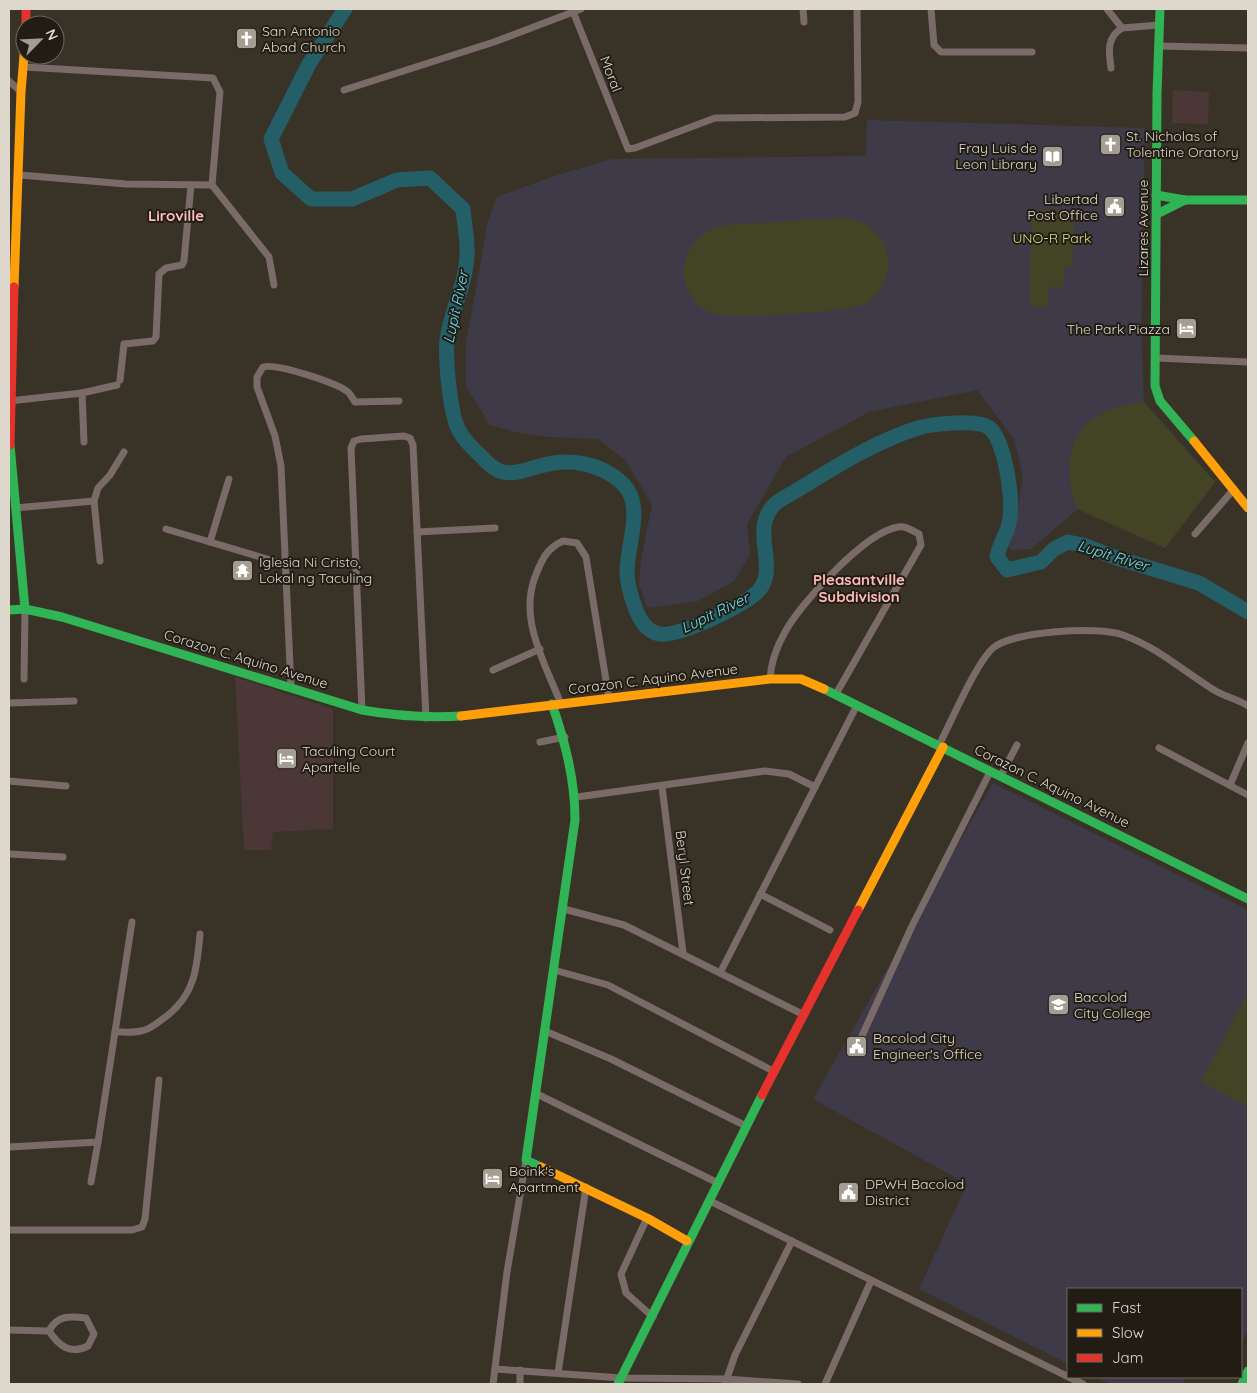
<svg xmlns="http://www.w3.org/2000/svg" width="1257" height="1393" viewBox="0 0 1257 1393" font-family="Quicksand,sans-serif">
<rect width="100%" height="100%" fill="#393327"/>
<g fill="#4a3736">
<polygon points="1173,90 1209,92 1208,124 1172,123"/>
<polygon points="235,677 333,709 333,829 273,832 271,850 244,850"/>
</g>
<g fill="#3e3a48">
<polygon points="867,120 1145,128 1141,328 1144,402 1215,482 1165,548 1078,509 1031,549 1012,550 1007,546 1017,517 1023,477 1014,439 977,390 869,412 786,457 747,524 750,555 734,581 698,601 648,608 639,585 641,560 652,505 626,461 598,439 548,437 515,432 490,425 466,386 466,344 488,221 497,197 554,176 612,159 866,156"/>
<polygon points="993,783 1248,910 1248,1329 1241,1345 1241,1289 1068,1289 1068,1364 919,1289 967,1184 813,1099"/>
<polygon points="1093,1377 1186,1377 1183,1384 1113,1384"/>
</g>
<g fill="#434326">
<polygon points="1031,209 1074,210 1073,266 1065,266 1064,287 1048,287 1048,307 1030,306"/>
<path d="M843,218C853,219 863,221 871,228C897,247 893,289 865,304C850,312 736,319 718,315C707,313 695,304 689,293C677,267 688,237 715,228C727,223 743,224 756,223C785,221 814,220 843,218Z"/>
<path d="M1144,402L1215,482L1165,548L1077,509C1063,470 1065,428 1109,410C1120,405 1132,404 1144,402Z"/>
<polygon points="1248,992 1248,1107 1201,1082"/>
</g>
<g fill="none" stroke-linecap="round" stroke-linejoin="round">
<path stroke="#245e67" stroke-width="15" d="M345,9L309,64L271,139L282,173L311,199H352L397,180L430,178L463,209C464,223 468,240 467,255C466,284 451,311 447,339C445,357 450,410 457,426C461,437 473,449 482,457C486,462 494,469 500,471C512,476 528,469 540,466C567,458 599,462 621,482C646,504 627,543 627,571C627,584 631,597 636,610C641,621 646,631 659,634C680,637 737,608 754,595C784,572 747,531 775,504C783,497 795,492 804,486C838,465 879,440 918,428C932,424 980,418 991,429C1006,447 1014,501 1009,524C1006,535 999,545 997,557L1007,570L1041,562L1054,549L1068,542L1083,545L1114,557L1199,583L1248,612"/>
<g stroke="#7a6a68" stroke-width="7">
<polyline points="572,9 628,149 635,148 715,118 845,117 855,113 858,102 857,9"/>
<polyline points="803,9 804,22"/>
<polyline points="931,9 934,45 941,52 1032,52"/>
<polyline points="1107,9 1122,28 1159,25"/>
<polyline points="1159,46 1248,48"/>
<polyline points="24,67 213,78 220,92 212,185 269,257 274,285"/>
<path d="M1111,68C1109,52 1106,38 1122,28"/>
<polyline points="9,81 21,92"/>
<polyline points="344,90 494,42 581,9"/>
<polyline points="20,175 126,184 212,185"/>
<polyline points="1156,358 1248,362"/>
<polyline points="120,380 124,344 153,341 156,337 159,274 166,268 182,265 184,261 191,185"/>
<polyline points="82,393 84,442"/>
<polyline points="9,401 82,393 117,385"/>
<polyline points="94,501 98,488 110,475 124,452"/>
<polyline points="15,508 94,501 100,561"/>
<polyline points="166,529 284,564"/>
<polyline points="417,532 495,528"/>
<polyline points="1195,534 1234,489"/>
<polyline points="210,542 229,479"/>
<polyline points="493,670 540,649"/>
<polyline points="24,679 25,609"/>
<path d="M770,679C771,663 777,646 785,632C800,604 865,532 898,527C907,526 911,530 919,534L921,545L836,694"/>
<path d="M291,688L281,466L275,436L257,387V377L263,367C277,363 337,383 348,392C351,395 353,399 355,402L399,401"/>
<polyline points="9,703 74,701"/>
<path d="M561,704C544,661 517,617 537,572C543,557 548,548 563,541L577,543L586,557L609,699"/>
<polyline points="362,710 351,448 354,441 361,439 404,436 410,438 413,445 426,718"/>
<polyline points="540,742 565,737"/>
<path d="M939,745C951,722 976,663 993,648C1013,631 1098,626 1123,635C1157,647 1183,671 1214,690C1225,697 1238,699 1248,706"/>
<polyline points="1159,748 1248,795"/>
<polyline points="1000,777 1017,745"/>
<polyline points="9,781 66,786"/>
<polyline points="1230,785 1248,743"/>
<polyline points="662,787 683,953"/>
<polyline points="577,797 765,771 789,774 815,787"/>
<polyline points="9,854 63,857"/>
<polyline points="760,894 830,930"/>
<polyline points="564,909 624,925 804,1015"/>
<polyline points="554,970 608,985 775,1072"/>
<polyline points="720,973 857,705"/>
<polyline points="545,1031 611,1059 746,1126"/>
<path d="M115,1032C123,1032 133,1033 141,1031C150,1030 157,1023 164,1018C195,996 197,968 200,934"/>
<polyline points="861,1038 912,926 990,772"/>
<polyline points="537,1094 718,1183"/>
<polyline points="9,1147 98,1142 132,922"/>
<polyline points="91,1182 98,1142"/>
<polyline points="710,1201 1083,1384"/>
<polyline points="647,1218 621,1274 626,1293 653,1317"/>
<polyline points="9,1230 132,1230 142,1227 145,1219 159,1080"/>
<path d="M9,1330L49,1331C59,1346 70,1355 88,1346L94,1334L86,1318C70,1316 57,1315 49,1331"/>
<polyline points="495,1369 622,1378 726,1379 798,1384"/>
<polyline points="558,1373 586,1187"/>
<polyline points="493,1384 507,1272 526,1160"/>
<polyline points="520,1384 520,1370"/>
<polyline points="725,1384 735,1355 792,1241"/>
<polyline points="825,1384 871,1281"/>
</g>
<g stroke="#30b455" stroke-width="9">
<polyline points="1160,9 1157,94 1155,386 1160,401 1194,441"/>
<polyline points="1156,195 1185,200 1248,200"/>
<polyline points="1157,214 1185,200"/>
<polyline points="10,445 25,609"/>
<path d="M9,610L25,609L62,617L362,710C396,716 427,718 461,716"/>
<polyline points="824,689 1248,899"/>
<path d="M541,1167L526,1160L575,820C575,779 565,742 552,704"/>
<polyline points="618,1384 762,1095"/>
<polyline points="1242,1384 1248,1371"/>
</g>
<g stroke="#ff9f0a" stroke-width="9">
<polyline points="14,287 21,92 25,43"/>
<polyline points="1194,441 1248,508"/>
<polyline points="461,716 770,679 801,679 824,689"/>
<polyline points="858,910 943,747"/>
<polyline points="541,1167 647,1218 687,1241"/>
</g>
<g stroke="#e5322d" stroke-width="9">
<polyline points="26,9 26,25"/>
<polyline points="10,445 14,287"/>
<polyline points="762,1095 858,910"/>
</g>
</g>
<defs>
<symbol id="church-square" viewBox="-11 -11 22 22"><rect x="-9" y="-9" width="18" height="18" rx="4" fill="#a49e92" stroke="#221d14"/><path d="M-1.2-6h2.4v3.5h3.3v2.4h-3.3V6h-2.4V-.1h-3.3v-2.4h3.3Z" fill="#fff"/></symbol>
<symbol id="library-square" viewBox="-11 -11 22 22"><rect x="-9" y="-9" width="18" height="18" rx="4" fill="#a49e92" stroke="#221d14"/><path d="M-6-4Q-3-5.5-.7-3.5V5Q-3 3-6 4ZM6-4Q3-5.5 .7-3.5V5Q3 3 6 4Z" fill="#fff"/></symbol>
<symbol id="civic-square" viewBox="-11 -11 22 22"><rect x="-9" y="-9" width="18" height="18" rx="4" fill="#a49e92" stroke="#221d14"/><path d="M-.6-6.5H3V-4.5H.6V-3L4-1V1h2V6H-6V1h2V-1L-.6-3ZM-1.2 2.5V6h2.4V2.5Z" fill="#fff"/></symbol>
<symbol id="hotel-square" viewBox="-11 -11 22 22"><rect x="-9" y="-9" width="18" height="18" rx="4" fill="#a49e92" stroke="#221d14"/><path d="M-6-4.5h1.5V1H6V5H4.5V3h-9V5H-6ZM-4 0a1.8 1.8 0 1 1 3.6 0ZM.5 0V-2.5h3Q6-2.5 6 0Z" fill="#fff"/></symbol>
<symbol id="temple-square" viewBox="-11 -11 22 22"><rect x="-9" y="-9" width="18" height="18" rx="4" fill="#a49e92" stroke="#221d14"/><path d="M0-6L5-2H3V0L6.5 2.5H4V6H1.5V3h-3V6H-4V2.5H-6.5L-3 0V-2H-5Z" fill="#fff"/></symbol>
<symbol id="university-square" viewBox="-11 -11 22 22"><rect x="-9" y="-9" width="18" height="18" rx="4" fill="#a49e92" stroke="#221d14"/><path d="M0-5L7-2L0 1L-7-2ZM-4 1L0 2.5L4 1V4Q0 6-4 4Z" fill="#fff"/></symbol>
</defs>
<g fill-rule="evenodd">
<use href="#church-square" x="234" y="26" width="25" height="25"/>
<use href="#church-square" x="1098" y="132" width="25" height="25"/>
<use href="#library-square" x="1040" y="144" width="25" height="25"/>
<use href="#civic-square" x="1102" y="194" width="25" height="25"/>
<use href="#hotel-square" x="1174" y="316" width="25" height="25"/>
<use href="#temple-square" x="230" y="558" width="25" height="25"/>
<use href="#hotel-square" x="274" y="746" width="25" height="25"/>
<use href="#university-square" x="1046" y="992" width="25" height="25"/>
<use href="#civic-square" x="844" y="1034" width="25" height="25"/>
<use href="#hotel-square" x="480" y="1166" width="25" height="25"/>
<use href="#civic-square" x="836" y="1180" width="25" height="25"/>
</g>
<g text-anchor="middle" stroke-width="4" stroke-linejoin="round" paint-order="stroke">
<g font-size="14" fill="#ded7cb" stroke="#221d14" text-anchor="start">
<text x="262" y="36">San Antonio<tspan x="262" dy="16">Abad Church</tspan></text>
<text x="1126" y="141">St. Nicholas of<tspan x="1126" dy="16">Tolentine Oratory</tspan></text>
<text x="1037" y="153" text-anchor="end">Fray Luis de<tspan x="1037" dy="16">Leon Library</tspan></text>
<text x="1098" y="204" text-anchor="end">Libertad<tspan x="1098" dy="16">Post Office</tspan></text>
<text x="1170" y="334" text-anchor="end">The Park Piazza</text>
<text x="259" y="567">Iglesia Ni Cristo,<tspan x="259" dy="16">Lokal ng Taculing</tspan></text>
<text x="302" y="756">Taculing Court<tspan x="302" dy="16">Apartelle</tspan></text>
<text x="1074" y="1002">Bacolod<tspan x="1074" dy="16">City College</tspan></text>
<text x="873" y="1043">Bacolod City<tspan x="873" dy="16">Engineer's Office</tspan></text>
<text x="509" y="1176">Boink's<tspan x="509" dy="16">Apartment</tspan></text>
<text x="865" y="1189">DPWH Bacolod<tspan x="865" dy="16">District</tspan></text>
</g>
<g font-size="14" fill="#ded7cb" stroke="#221d14">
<text transform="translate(611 74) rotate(69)" y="5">Moral</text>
<text transform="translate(1143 228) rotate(-90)" y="5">Lizares Avenue</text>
<text transform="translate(246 659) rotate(17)" y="5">Corazon C. Aquino Avenue</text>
<text transform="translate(653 679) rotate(-7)" y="5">Corazon C. Aquino Avenue</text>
<text transform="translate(1052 786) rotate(26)" y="5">Corazon C. Aquino Avenue</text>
<text transform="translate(685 868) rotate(83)" y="5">Beryl Street</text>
</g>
<g font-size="14" fill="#d8dd84" stroke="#221d14">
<text x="1052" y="243">UNO-R Park</text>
</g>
<g font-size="15" font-weight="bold" fill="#ffbbb7" stroke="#221d14">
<text x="176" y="221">Liroville</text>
<text x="859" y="585">Pleasantville<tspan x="859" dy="17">Subdivision</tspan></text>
</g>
<g font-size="15" font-style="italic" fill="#67e0f6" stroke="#221d14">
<text transform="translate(456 307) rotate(-78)" y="5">Lupit River</text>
<text transform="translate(1113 556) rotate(17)" y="5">Lupit River</text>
<text transform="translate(715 613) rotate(-26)" y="5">Lupit River</text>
</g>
</g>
<rect width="1257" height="1393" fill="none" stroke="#ded7cb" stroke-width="20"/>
<rect x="1067" y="1288" width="175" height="90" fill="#221d14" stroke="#6d675d"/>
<rect x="1077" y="1304" width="25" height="8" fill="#30b455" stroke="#6d675d"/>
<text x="1112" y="1313" font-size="15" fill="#ded7cb">Fast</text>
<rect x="1077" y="1329" width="25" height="8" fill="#ff9f0a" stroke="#6d675d"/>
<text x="1112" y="1338" font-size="15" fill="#ded7cb">Slow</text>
<rect x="1077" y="1354" width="25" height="8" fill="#e5322d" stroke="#6d675d"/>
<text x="1112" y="1363" font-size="15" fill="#ded7cb">Jam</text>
<g transform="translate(40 40) rotate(66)"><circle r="24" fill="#221d14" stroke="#6d675d"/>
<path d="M0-4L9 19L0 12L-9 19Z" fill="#a49e92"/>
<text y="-8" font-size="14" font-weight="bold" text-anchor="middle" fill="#ded7cb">N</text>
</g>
</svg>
